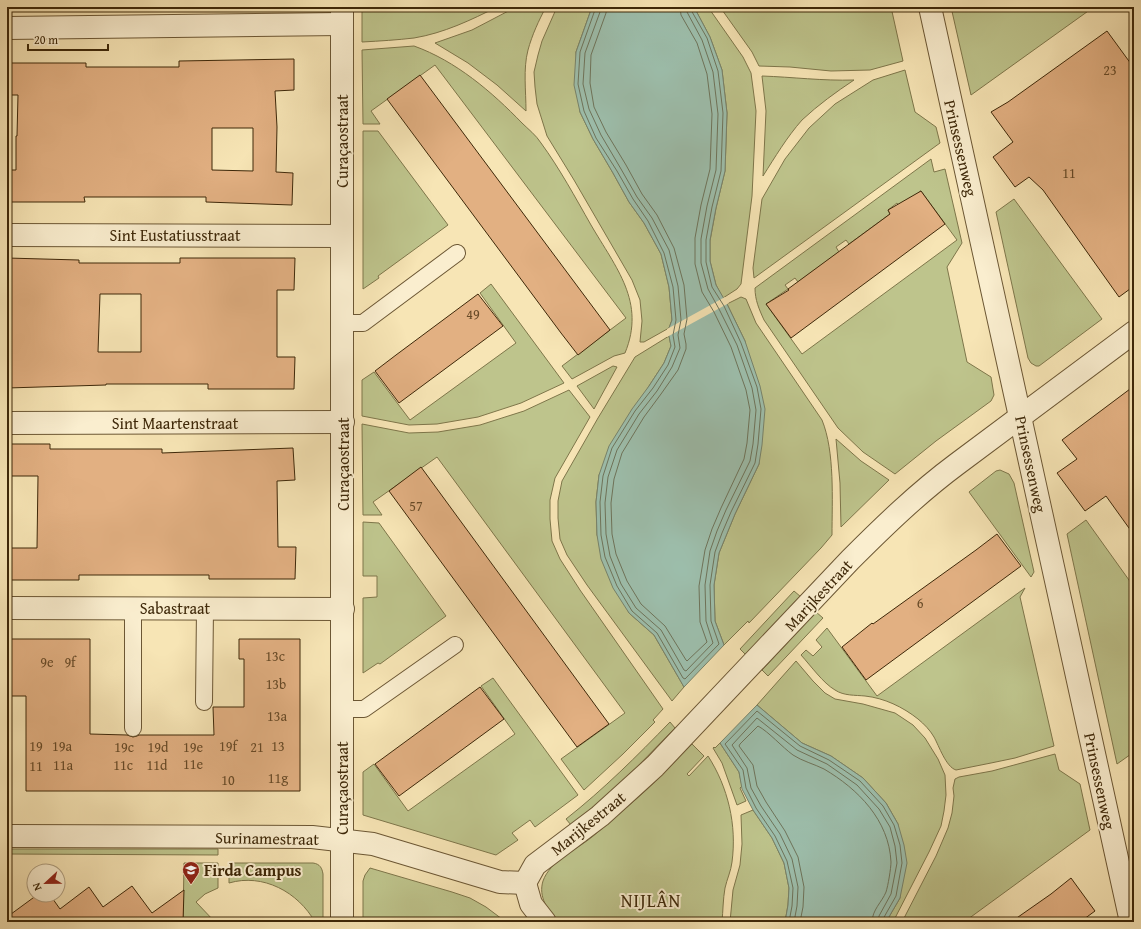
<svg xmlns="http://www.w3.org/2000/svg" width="1141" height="929" viewBox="0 0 1141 929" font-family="'Gentium Book Plus',serif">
<rect width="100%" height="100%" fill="#f7e5b5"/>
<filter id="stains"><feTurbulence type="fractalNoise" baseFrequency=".005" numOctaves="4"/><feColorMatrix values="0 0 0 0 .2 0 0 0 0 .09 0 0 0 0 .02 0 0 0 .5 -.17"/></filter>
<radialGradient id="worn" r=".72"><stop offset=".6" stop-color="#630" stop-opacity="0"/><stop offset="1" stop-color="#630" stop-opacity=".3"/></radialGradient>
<g fill="#bec48c" stroke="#7e764a" fill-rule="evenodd">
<path d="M362,7H497C471,20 444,33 414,38C397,40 380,41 362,42Z"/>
<path d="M516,7H546C539,20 532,35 528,50C523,69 526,91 526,111L497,85L468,63L435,43L472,30Z"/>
<polygon points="557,7 592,7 576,52 580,112 593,139 613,173 629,202 644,223 661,254 669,287 672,320 669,328 644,342 640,342 642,321 640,300 632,280 574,180 547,136 537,104 535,87 534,72 538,55 542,41"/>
<polygon points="694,7 708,7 743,57 751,73 756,111 752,196 741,284 737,289 723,298 716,285 710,261 710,241 716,208 725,171 727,113 722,70 710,37"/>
<polygon points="720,7 891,7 903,61 870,70 831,71 790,67 759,66 752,52"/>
<polygon points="951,7 1090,7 1091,9 971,95"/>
<path d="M414,46C456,61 492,92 522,123C528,129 536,135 541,143C560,169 575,197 591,225C616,268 646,302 625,353L614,356L572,379L562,366L626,318L435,65L371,111L380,124H363L362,50Z"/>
<polygon points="905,70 915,112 936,127 940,143 754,278 753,268 762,199 785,159 809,128 835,104 873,80"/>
<path d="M762,76C792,77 823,81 854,80C836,92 818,105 802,120C787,137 775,157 763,176L766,111Z"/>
<polygon points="363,131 378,131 448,225 378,276 379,278 363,289"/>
<path d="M931,159L934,172L945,169L962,243L947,267L967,362L991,377L994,395L991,401L936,441L895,474L863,452L838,428L764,320C759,309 755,300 755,288ZM920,191H921L957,240L802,354L766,304L788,289L785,285L795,278L798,282L839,252L836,247L846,240L849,244L890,214L888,210L897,203L900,207L920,192Z"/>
<polygon points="1014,199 1102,319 1039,366 1036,366 1031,363 1028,358 996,212"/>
<polygon points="491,284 564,383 521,403 478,417 437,424 409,425 362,416 362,380 374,372 410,420 516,343 480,293"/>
<path d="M741,297L746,299L756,323L822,420C835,452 832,500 832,535L821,548L749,623L748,621L724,645L715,621L714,585L719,553L735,514L759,464L745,341L727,304Z"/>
<polygon points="669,336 671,346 664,363 649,386 599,475 596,502 597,535 629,613 654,635 684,687 672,701 587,585 567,555 560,539 558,518 558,501 562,481 598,418 635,357"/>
<polygon points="613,366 617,367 594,409 577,386"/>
<polygon points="569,390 590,417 555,478 550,500 550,519 552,541 560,559 580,590 663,709 653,720 655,722 623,754 584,790 561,759 625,713 437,457 373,502 382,515 363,515 362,424 409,433 438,432 480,425 524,411"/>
<polygon points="836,439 861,461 889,480 841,527 840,483"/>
<polygon points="1000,470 1009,474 1014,483 1034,572 1031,577 969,492 996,471"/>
<polygon points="1086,520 1134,587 1134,752 1117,764 1067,534"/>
<polygon points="363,522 379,523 446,616 380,664 378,663 363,673 363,598 377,597 377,576 363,576"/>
<path d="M1025,588L1020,597L1054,746L1015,758L991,763L956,770C946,767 939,746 934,737C930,730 924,724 918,719C903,707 884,698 865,696C855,695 844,696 835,690C823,683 811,666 801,655L806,650L813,656L822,647L816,640L827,628L877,696Z"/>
<polygon points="794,591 801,597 746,655 740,649"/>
<polygon points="816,612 823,618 768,676 762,670"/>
<polygon points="796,661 813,681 825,693 835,699 863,704 895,713 913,725 925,738 938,759 945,775 946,795 944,811 941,826 929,852 893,922 886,922 900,898 898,824 886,803 863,778 831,756 802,743 757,705"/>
<polygon points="493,678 578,795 535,827 530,820 512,833 518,840 496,855 363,815 363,772 374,764 408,811 515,734 481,686"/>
<path d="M670,722L675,728L637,767L604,798L571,825L566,819C604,789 637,756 670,722Z"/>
<polygon points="720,743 739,772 742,786 740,788 746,801 737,805 722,763 713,748 714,747 715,748"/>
<path d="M692,744L704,756L687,774L689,776L708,756C728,787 737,825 732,862C731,871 727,879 725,888C723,899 723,911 722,922H557C548,910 538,897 543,881C550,861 576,850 592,837C609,823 626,808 643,793C660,778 676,760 692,744Z"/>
<polygon points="1055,754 1059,770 1080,784 1090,830 964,922 902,922 936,856 948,828 952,813 954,796 953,788 955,779 959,777 992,771"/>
<polygon points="753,810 772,838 784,863 789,888 788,905 785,922 730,922 733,890 740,865 742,844 741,815"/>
<polygon points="7,849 218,849 218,855 7,854"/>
<polygon points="184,863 218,863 218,888 205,894 196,902 215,922 183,922"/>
<path d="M229,863H313C320,864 322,868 323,874V922H315C298,892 263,873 229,883Z"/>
<polygon points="370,868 452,892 470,898 486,907 506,922 363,922 363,881 365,875"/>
</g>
<g fill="#9dbfad" stroke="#77836b">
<polygon points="592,7 694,7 710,37 722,70 727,113 725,171 716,208 710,240 710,261 716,285 727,304 745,341 760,386 765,409 762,445 759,464 735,514 719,553 714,585 715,621 724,645 684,687 654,635 629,613 613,588 601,559 597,535 596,502 599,475 609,446 632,409 649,386 664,363 671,346 669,336 669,328 672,320 669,287 661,254 644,223 629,202 613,173 593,139 580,112 574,85 576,52"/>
<polygon points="757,705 802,743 831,756 863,778 886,803 898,824 904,845 907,863 900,898 886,922 785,922 788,905 789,888 784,863 772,838 753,810 742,789 739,772 720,743"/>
</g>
<polygon fill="#f7e5b5" points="725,297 729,303 667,337 667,329"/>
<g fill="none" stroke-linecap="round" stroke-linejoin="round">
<g stroke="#6e745b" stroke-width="1">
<polyline points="596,7 580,52 578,84 584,111 596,138 617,171 633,199 648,221 664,253 673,287 676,320 673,335 675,347 668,365 653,388 635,411 612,448 603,476 600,502 601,535 605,557 617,586 632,611 657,633 683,678 685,679 719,644 711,621 710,585 715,552 722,533 731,512 755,463 758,444 761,409 757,387 741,343 724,306 712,287 706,262 706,240 712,207 721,171 723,113 718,71 707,38 691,10 691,7"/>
<polyline points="601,7 600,12 585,53 583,84 589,109 601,135 621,169 637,197 652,218 669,250 678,286 681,320 678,335 680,348 672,367 657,391 639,414 617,450 608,477 605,503 606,534 610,556 621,584 636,608 661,630 684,670 686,671 713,643 706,621 705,585 710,551 717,531 726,510 750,461 753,444 756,410 752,388 737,345 719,309 708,289 701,263 701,239 707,206 716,170 718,114 713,72 702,40 687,12 686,7"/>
<polyline points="607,7 606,13 591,55 590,83 594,107 606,132 626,165 642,194 657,215 674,248 684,285 687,319 684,334 686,344 686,349 678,370 661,394 644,417 622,453 614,479 611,503 612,534 616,554 627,581 641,604 665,626 686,660 687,661 707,642 700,622 699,586 705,550 712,529 721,508 744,459 747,443 750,410 746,390 731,347 714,312 702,292 695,264 695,238 701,205 710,169 712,114 707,74 697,43 681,15 680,7"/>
<polyline points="789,922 792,906 793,888 787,861 775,836 756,808 746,788 743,770 725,744 757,711 800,746 829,760 860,781 883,806 894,825 900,845 902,863 896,896 883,919 883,922"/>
<polyline points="794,922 797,906 798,887 792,859 780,834 761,806 751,788 747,768 732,745 757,718 797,750 827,764 857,785 879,809 890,827 895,846 897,863 891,894 879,916 878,922"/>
<path d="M800,922L803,907L804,887L798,857L785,831L766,802L757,786L753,765L739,746L740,744L758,726C769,732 782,747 793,755C802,761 814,764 824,769C858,789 889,820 891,862C891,868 888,886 886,892C882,902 872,910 872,922"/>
</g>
</g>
<g fill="#e2b082" stroke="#3e2809" fill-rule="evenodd">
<polygon points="1107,31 1134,68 1134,286 1119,297 1043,190 1029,177 1015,187 993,157 1013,142 991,112 1008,102"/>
<path d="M294,59V90L275,91L277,127L276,172L293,173L292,205L206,202V197H84L85,202H7V170H16V136H17L18,95H7V63H86V67H179V61ZM212,128H253V171L212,170Z"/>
<polygon points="420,75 610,330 578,355 561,333 387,99"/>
<polygon points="921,191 945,224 791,338 766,304 789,290 788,289 890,214 888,210"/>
<path d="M7,258L79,260V263H180V258H295L294,290H277V357H295L294,389H208V384H106V385L7,388V356H8ZM100,294H141V352H98Z"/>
<polygon points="478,294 503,326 399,403 375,371 396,355"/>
<polygon points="1134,386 1134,535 1106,496 1085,511 1057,473 1077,459 1062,440"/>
<polygon points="7,444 50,444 50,449 162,449 162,453 293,448 295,480 277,481 278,547 296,547 295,579 209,579 209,575 79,575 79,580 7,580 7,548 37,548 38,476 7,476"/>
<polygon points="421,467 609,724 577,747 389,491"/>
<polygon points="997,534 1021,566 866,680 842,647 872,623 873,624 976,550"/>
<polygon points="7,639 90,639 90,734 127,735 133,737 137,736 139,735 214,735 213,707 244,707 244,659 239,659 239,639 300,639 300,791 26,791 26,696 7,696"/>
<polygon points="480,687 504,719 399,796 375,764"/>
<polygon points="1071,878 1095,911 1080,922 1011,922 1051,894"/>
<polygon points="132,886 152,913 184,890 183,922 7,922 7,917 37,895 50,895 60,909 89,887 103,907"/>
</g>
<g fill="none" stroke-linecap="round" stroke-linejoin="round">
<defs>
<g id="lane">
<polyline points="342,323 363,323 457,253"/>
<polyline points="204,702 205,608"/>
<polyline points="342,709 364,709 455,645"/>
<polyline points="133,728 133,608"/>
</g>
<g id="street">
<polyline points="342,7 342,922"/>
<polyline points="930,7 1131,922"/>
<polyline points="7,28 341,24"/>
<polyline points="7,235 342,236"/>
<polyline points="7,423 343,422"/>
<polyline points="7,608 343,609"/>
<polyline points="7,836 312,837 373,844 500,882 525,883"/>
<path d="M525,883L535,865L600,816L655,766L850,560C884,526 918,493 957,464L1134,332"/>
<polyline points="525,883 531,904 545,922"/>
</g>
</defs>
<use href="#lane" stroke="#6c5734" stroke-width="18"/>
<use href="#street" stroke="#6c5734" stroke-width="24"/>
<use href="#lane" stroke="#faeecf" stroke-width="16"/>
<use href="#street" stroke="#faeecf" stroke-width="22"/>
</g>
<defs>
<symbol id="university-pin" viewBox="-11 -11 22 30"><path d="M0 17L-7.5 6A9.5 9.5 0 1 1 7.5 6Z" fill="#8f2418" stroke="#faeecf"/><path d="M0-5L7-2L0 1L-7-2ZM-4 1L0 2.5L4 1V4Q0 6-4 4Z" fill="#fff"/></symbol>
</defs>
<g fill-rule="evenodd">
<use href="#university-pin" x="181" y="860" width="20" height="27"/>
</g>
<g text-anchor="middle" stroke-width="4" stroke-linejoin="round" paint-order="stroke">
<g font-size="14" fill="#674a27">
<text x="1110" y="75">23</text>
<text x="1069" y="178">11</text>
<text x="473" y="319">49</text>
<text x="416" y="511">57</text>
<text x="920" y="608">6</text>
<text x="275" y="661">13c</text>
<text x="47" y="667">9e</text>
<text x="70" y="667">9f</text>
<text x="276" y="689">13b</text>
<text x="277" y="721">13a</text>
<text x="36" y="751">19</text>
<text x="62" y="751">19a</text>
<text x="228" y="751">19f</text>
<text x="278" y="751">13</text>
<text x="124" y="752">19c</text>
<text x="158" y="752">19d</text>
<text x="193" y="752">19e</text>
<text x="257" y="752">21</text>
<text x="193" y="769">11e</text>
<text x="63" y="770">11a</text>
<text x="123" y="770">11c</text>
<text x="157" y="770">11d</text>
<text x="36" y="771">11</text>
<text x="278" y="783">11g</text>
<text x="228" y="785">10</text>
</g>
<g font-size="16" fill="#3e2809" stroke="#faeecf">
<text transform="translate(342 141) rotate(-90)" y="6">Curaçaostraat</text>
<text transform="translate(961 148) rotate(77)" y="6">Prinsessenweg</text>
<text x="175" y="241">Sint Eustatiusstraat</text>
<text x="175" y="429">Sint Maartenstraat</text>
<text transform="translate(343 464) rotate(-90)" y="6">Curaçaostraat</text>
<text transform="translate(1031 464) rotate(78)" y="6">Prinsessenweg</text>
<text transform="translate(818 595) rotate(-47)" y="6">Marijkestraat</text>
<text x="175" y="614">Sabastraat</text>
<text transform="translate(1100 781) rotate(78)" y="6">Prinsessenweg</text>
<text transform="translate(342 788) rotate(-90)" y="6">Curaçaostraat</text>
<text transform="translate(588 823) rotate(-39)" y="6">Marijkestraat</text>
<text transform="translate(267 838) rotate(1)" y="6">Surinamestraat</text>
</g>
<g font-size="16" font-weight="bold" fill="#3e2809" stroke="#faeecf" text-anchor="start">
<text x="204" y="876">Firda Campus</text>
</g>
<g font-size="18" letter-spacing="1" fill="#3e2809" stroke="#faeecf">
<text x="651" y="907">NIJLÂN</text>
</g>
</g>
<rect width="1141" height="929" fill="none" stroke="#f7e5b5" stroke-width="24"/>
<rect x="8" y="8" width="1125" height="913" fill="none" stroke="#3e2809" stroke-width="2"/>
<rect x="12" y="12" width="1117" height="905" fill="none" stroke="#3e2809"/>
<g transform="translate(46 883) rotate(248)"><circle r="19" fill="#faeecf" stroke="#af9f80"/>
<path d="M0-3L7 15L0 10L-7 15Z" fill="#8f2418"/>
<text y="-6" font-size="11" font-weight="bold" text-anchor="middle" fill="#3e2809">N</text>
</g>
<path d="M28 44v6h80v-6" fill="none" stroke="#3e2809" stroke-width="2"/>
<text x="34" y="44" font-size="12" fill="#3e2809" stroke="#faeecf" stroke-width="3" paint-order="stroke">20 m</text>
<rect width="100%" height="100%" filter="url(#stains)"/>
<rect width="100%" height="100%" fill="url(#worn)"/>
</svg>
